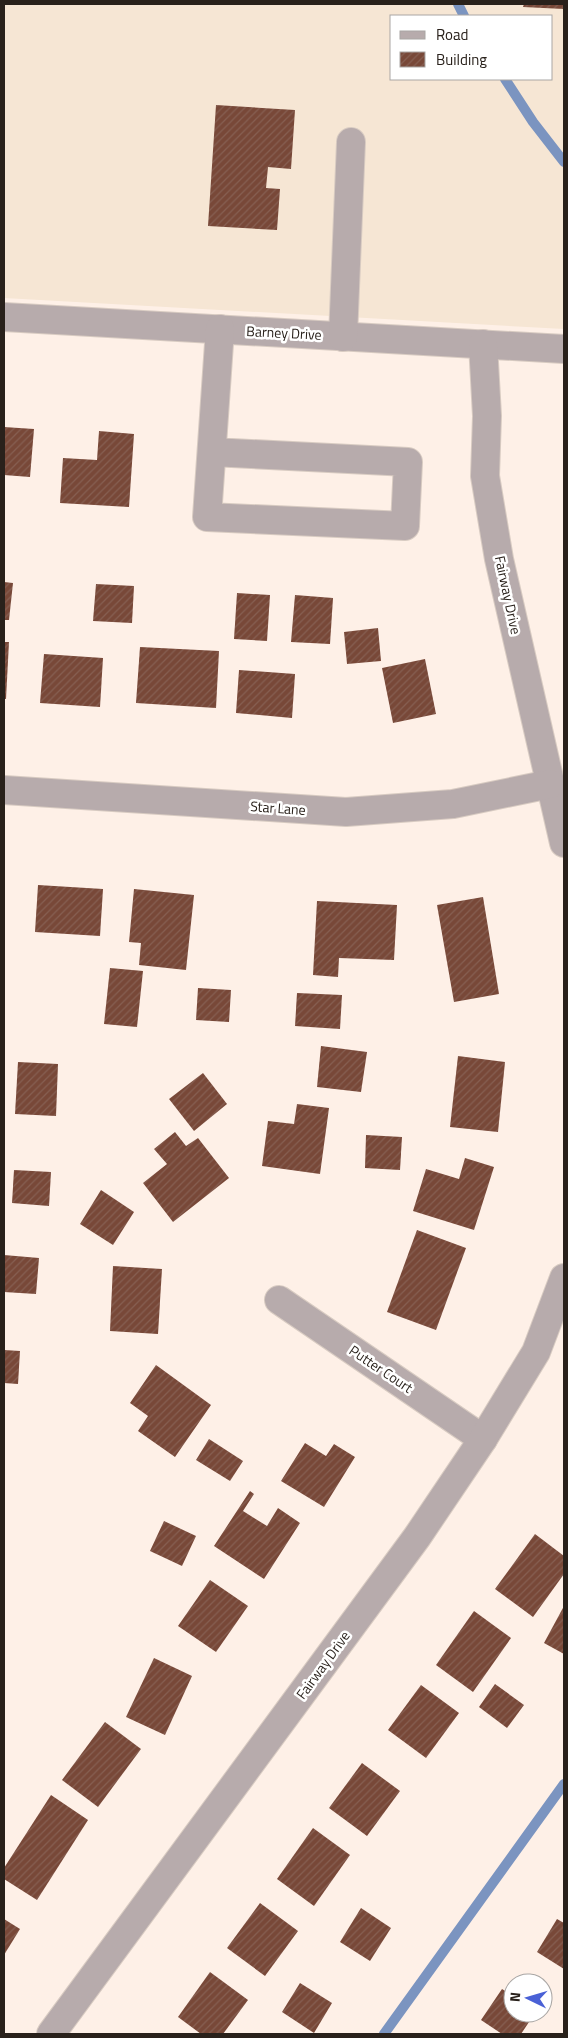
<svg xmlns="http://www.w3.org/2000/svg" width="568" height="2038" viewBox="0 0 568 2038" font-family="'Titillium Web',sans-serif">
<defs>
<pattern id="building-hatch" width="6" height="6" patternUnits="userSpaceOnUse" patternTransform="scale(1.25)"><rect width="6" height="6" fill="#784838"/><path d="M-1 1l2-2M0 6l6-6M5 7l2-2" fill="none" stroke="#865f52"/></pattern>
</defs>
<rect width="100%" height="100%" fill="#fef0e7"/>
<path fill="#f6e6d4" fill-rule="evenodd" d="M4,4H564V329L4,298ZM392,16H552V79H392Z"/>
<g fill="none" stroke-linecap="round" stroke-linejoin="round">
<g stroke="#7b94c0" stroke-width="10">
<polyline points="458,4 464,16"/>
<polyline points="505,79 533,122 564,162"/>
<polyline points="384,2034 564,1784"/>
</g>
</g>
<g fill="url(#building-hatch)">
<polygon points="524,4 564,4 564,9 523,7"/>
<polygon points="216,105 295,110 291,169 268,167 266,188 280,189 277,230 208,226"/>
<polygon points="4,427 34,429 30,477 4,475"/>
<polygon points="99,431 134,434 129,507 60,503 63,458 97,460"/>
<polygon points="4,582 13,583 9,620 4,620"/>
<polygon points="96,584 134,586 132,623 93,621"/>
<polygon points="237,593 270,595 267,641 234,639"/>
<polygon points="295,595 333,598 330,644 291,642"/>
<polygon points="378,628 381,661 347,664 344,632"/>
<polygon points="4,642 9,642 6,699 4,699"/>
<polygon points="140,647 219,651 216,708 136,703"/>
<polygon points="44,654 103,658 100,707 40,703"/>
<polygon points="425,659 436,714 393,723 382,668"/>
<polygon points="239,670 295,674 292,718 236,713"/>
<polygon points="38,885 103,889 100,936 35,932"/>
<polygon points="134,889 194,895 186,970 139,965 141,943 129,942"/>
<polygon points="483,897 499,994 454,1002 437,905"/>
<polygon points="317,901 397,905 394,960 339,958 338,977 313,975"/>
<polygon points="110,968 143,971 137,1027 104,1024"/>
<polygon points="198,988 231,990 229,1022 196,1020"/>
<polygon points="297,993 342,995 340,1029 295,1026"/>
<polygon points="321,1046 367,1052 361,1092 317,1087"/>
<polygon points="458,1056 505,1062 498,1132 450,1127"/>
<polygon points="18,1062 58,1064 56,1116 15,1114"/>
<polygon points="203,1073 227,1104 194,1131 169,1099"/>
<polygon points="297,1104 329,1108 320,1174 262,1166 268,1121 294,1124"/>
<polygon points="175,1132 186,1146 198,1138 229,1178 173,1222 143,1183 167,1164 154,1149"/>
<polygon points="366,1135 402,1137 400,1170 365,1168"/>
<polygon points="465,1158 494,1167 474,1230 413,1211 426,1169 459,1179"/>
<polygon points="14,1170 51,1172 49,1206 12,1203"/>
<polygon points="101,1190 134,1212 113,1245 80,1224"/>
<polygon points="417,1230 466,1248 436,1330 387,1312"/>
<polygon points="4,1255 39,1258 36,1294 4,1292"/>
<polygon points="113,1266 162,1269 158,1334 110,1331"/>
<polygon points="4,1350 20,1351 18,1384 4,1383"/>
<polygon points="156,1365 211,1405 175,1457 138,1431 148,1416 130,1403"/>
<polygon points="209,1439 243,1461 230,1481 196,1460"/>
<polygon points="305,1443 326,1456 334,1444 355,1457 324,1507 281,1481"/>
<polygon points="250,1491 254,1494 243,1511 267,1526 278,1508 300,1523 264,1579 214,1546"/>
<polygon points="164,1521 196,1536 182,1566 150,1551"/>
<polygon points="535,1534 564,1556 564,1574 533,1617 495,1589"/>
<polygon points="210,1580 248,1606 216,1652 178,1626"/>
<polygon points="564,1606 564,1654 544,1643"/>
<polygon points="474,1611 511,1638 473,1692 436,1665"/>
<polygon points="154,1658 192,1676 165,1735 126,1717"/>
<polygon points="495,1684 524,1705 507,1728 479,1707"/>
<polygon points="421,1685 459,1713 426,1758 388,1730"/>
<polygon points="105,1722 141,1749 98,1807 62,1780"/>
<polygon points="362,1763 400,1791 367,1836 329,1808"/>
<polygon points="51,1795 88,1820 37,1900 4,1879 4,1868"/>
<polygon points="313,1828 350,1855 314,1906 277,1879"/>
<polygon points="260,1903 298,1931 265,1976 227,1948"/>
<polygon points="361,1908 391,1928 370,1961 340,1942"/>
<polygon points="4,1919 20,1929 4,1955"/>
<polygon points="557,1919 564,1923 564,1969 537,1952"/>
<polygon points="210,1972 248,2000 223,2034 201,2034 178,2017"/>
<polygon points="300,1983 332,2003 314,2033 282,2012"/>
<polygon points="502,1989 513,1996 513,2013 535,2013 521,2034 502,2034 481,2020"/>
</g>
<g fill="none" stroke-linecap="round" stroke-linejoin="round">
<defs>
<g id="minor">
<polyline points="4,317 564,349"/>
<polyline points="343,337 351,142"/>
<polyline points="483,344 487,416 485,476 499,559 564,843"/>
<polyline points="212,452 408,462 405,526 207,517 220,329"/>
<polyline points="4,790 346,812 453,804 550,784"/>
<polyline points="279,1300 483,1439"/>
<polyline points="51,2034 417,1537 483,1439 536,1352 564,1278"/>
</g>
</defs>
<use href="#minor" stroke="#d8cbc2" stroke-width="30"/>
<use href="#minor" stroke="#b7abac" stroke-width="28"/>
</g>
<g text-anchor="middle" stroke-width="5" stroke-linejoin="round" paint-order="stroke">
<g font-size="14" fill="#29211b" stroke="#fff">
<text transform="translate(284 333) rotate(3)" y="5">Barney Drive</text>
<text transform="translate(508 595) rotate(78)" y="5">Fairway Drive</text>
<text transform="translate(278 808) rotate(4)" y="5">Star Lane</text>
<text transform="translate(381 1369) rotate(34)" y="5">Putter Court</text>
<text transform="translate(323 1665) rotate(-54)" y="5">Fairway Drive</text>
</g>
</g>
<rect width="568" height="2038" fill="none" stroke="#29211b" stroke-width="10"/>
<rect x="390" y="15" width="162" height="65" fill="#ffffff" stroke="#a9a6a4"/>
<rect x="400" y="31" width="25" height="8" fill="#b7abac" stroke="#a9a6a4"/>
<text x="436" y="40" font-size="15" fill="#29211b">Road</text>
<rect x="400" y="52" width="25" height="15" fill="url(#building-hatch)" stroke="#a9a6a4"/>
<text x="436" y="65" font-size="15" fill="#29211b">Building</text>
<g transform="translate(528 1998) rotate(275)"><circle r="24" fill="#ffffff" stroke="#a9a6a4"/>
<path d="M0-4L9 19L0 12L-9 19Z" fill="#4a61d6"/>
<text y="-8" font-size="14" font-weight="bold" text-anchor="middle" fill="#29211b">N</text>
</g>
</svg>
